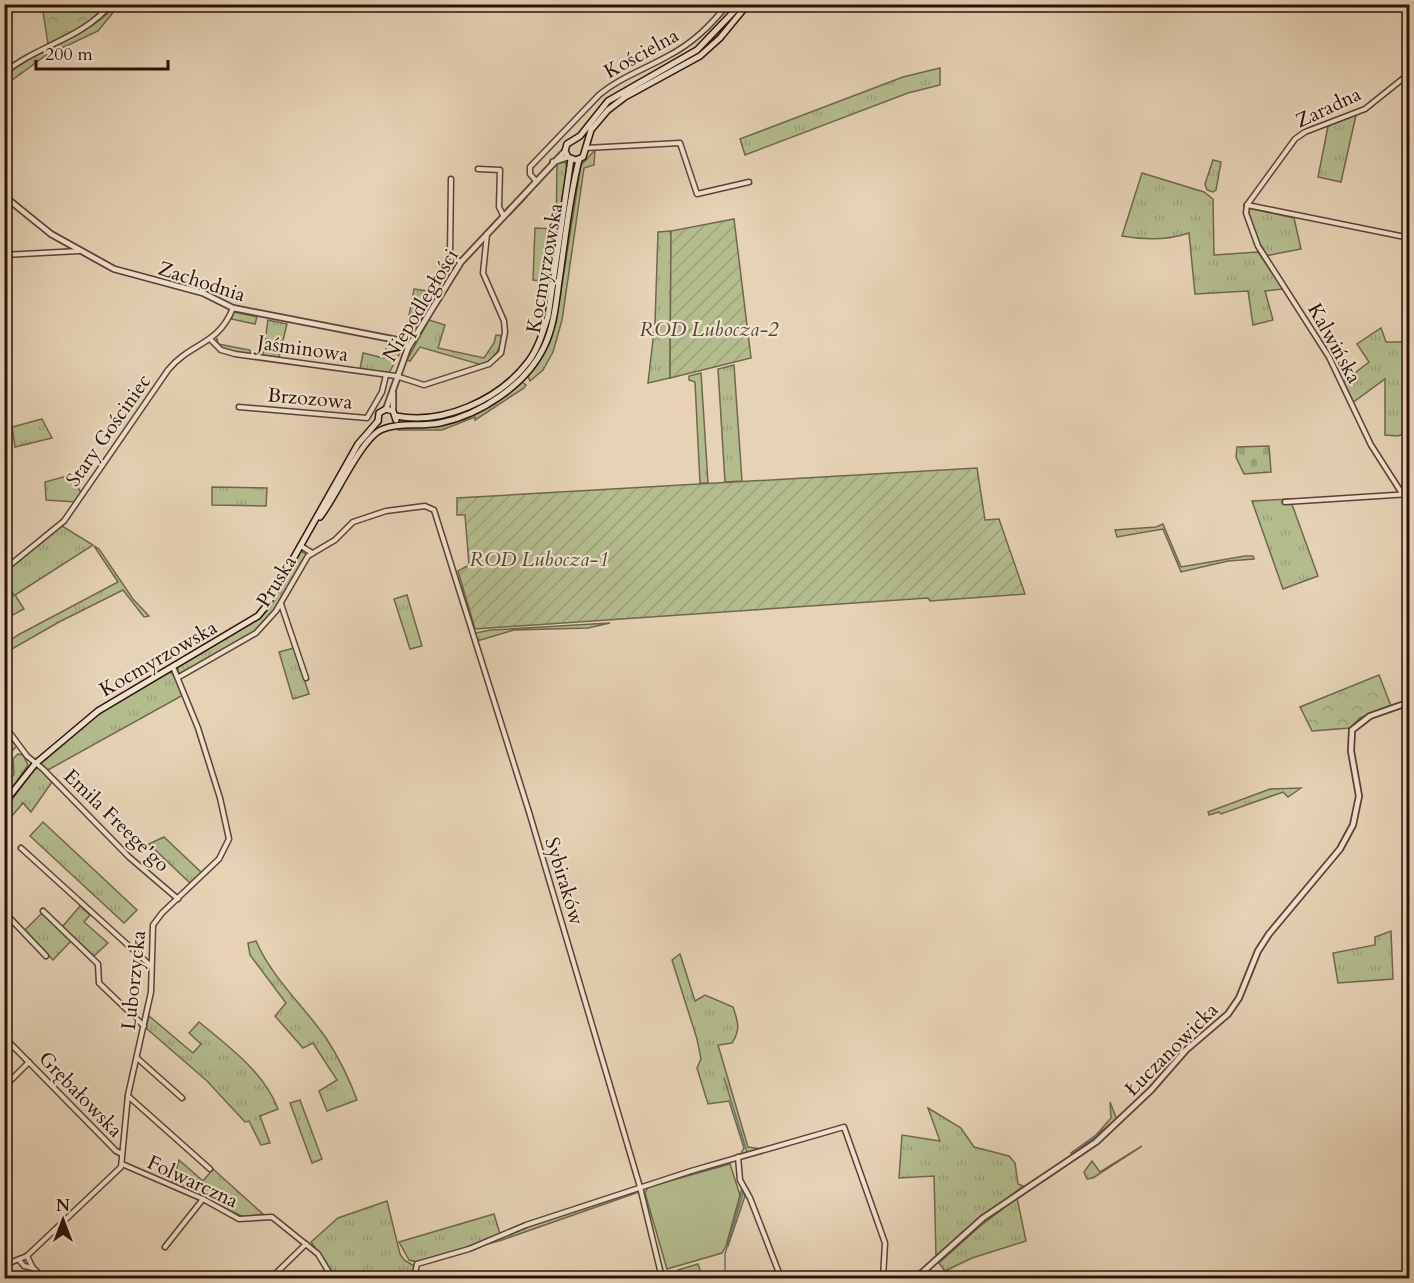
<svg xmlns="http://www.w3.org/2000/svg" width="1414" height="1283" viewBox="0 0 1414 1283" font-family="Cardo,serif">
<defs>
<pattern id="grass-tufts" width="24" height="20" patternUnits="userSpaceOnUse" patternTransform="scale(1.5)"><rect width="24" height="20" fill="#b4bc8e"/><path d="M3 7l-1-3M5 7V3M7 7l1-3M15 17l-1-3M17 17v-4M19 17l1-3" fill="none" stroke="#9ba179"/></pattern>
<pattern id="forest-crowns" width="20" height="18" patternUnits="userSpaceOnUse" patternTransform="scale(1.5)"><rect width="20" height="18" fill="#b4bc8e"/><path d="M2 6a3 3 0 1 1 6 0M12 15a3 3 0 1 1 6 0" fill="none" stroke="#9ba179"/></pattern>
<pattern id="cemetery-stones" width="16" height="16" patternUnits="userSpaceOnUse" patternTransform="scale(1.5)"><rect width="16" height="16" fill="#b4bc8e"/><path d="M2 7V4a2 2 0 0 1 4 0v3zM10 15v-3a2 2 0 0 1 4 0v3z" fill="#9ba179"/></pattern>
<pattern id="garden-furrows" width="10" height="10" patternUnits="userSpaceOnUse" patternTransform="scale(1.5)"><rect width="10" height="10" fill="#b4bc8e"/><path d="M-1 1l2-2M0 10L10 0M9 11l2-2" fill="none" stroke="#9ba179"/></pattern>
</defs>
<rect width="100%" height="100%" fill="#e6d2b5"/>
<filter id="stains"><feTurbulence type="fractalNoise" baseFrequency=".00333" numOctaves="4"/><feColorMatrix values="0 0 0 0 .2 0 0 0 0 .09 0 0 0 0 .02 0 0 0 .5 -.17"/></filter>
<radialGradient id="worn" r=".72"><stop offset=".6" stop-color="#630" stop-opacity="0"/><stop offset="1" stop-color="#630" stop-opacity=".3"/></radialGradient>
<g fill="url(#grass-tufts)" stroke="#70674c" stroke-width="1.5">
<polygon points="940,68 940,85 908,93 745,155 740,139 903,77"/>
<polygon points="1356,115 1341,182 1318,177 1328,126"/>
<polygon points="595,150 594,165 584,168 562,320 553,352 543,370 530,381 528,376 548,345 556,322 581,165"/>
<polygon points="1213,160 1221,162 1216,190 1213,192 1207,190 1205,184"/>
<polygon points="563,162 566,163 567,172 548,282 533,280 535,228 556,229 557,164"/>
<path d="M1142,173L1204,192L1213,199L1214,255L1258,252L1283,289L1265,291L1273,320L1253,325L1248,291L1195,294L1189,233C1168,240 1144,240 1122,236Z"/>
<polygon points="1249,208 1294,218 1301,249 1265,256 1247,213"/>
<polygon points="671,231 670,378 648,383 655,323 658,232"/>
<polygon points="414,289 435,292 412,337 400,335 406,332"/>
<polygon points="234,312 257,317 255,324 231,319"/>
<polygon points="268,320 287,324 279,357 263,355"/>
<path d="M429,320L445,325L438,348L484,358L494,343L496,335L503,336C500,349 495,359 482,365L420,347L410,361L407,360Z"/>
<polygon points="1381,328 1386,342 1409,342 1409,432 1398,436 1385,435 1385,379 1352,403 1343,382 1369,362 1357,344"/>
<polygon points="217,338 218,344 250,350 250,355 224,349 216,343"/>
<polygon points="387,344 403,347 389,373 360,369 363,353 384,358"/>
<polygon points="734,365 742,481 725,482 718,369"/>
<polygon points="701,373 708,483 700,483 695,382 689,380 689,376"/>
<path d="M522,382L526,385L524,388L475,420V417L442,430H398V428C448,429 484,414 522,382Z"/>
<polygon points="42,419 52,438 15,447 12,427"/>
<polygon points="70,475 82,494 76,502 46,500 45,482"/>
<polygon points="212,487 267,488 266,506 212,505"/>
<polygon points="1290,499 1318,576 1283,589 1252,501"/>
<polygon points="1163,524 1181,567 1245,556 1253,556 1254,559 1228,561 1181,572 1163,529 1117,537 1115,530 1156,527"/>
<polygon points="62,526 93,545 15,595 24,609 5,619 5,602 14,595 5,584 5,572"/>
<polygon points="94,546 99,549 133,599 149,616 144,617 123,590 59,622 5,653 5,644 18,635 118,582"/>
<path d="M301,551L306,554L305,559C290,579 282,604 265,623C244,645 210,657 184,672L178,673V667L260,618L270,607Z"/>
<polygon points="407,595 422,646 410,649 394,599"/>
<polygon points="610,623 588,628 514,630 477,641 475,633 491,630"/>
<polygon points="294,648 309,694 293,699 279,652"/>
<polygon points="170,672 177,678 185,694 46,771 41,765 42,761 102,711"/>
<polygon points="4,728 17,746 5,758 4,757"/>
<polygon points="18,754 23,755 28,765 5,799 5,788 14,774 13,759"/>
<polygon points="35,768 40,769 52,782 31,812 23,803 5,824 5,809"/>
<polygon points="1301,788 1288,797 1283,792 1221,814 1219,812 1209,815 1208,812 1270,789"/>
<polygon points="43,822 137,910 124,923 30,836"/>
<polygon points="164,837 203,874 191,884 149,844"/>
<polygon points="80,906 90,915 84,922 108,943 94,956 62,927"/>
<polygon points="42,913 71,941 53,960 25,930"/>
<polygon points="1391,931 1393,979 1338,983 1333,953 1375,945 1375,937"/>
<path d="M256,941C272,978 303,1005 326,1038C339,1058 349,1078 357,1100L327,1111L319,1091L337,1080L313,1043L303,1048L275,1016L286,1003L250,955L248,943Z"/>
<path d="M680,954L695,1001L705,995L733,1007C738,1022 741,1029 732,1043L718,1045L748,1147L762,1149L740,1155L744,1148L729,1101L708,1104L697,1068L701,1059L697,1039L672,960Z"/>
<path d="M149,1016L193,1053L201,1044L189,1033L199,1022C228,1046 264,1072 278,1109L260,1116L270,1143L261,1145L249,1121L245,1122L207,1081L146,1028Z"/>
<polygon points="300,1100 322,1159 312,1163 290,1103"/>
<polygon points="1110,1102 1117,1120 1073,1156 1071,1153 1096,1135 1111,1118"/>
<polygon points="928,1108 961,1128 974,1147 1009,1156 1015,1163 1018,1184 1023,1186 936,1256 934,1176 899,1178 902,1135 940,1141"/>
<polygon points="1142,1146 1093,1178 1087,1179 1084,1172 1092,1161 1100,1172"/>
<polygon points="179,1160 203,1181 213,1169 263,1214 244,1217 172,1185"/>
<polygon points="632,1191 639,1192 502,1240 476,1247 513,1231"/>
<polygon points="1017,1198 1026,1241 972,1258 945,1271 939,1263 979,1227"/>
<polygon points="387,1201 400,1254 404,1260 414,1266 412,1278 404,1278 400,1271 389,1278 336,1278 311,1242 338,1218"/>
<path d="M494,1214L500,1234C480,1242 428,1268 409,1260L399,1242Z"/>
</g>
<g fill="url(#forest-crowns)" stroke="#70674c" stroke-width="1.5">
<polygon points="42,5 107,5 80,30 48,44"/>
<path d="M113,8L115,10L98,31L45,56L11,81L7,80L6,74C39,47 84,39 113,8Z"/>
<polygon points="1379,675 1391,706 1360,718 1350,728 1312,731 1300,707"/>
<polygon points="742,1188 745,1196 728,1246 727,1245"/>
</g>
<polygon fill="url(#cemetery-stones)" stroke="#70674c" stroke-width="1.5" points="1269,446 1271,472 1244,474 1236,457 1237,447"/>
<g fill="url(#garden-furrows)" stroke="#70674c" stroke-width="1.5">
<polygon points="734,219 751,358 670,378 671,231"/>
<polygon points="977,468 985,520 999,519 1025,594 930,601 928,598 475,629 458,571 469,565 465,515 457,515 457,498"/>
</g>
<g fill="#b4bc8e" stroke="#70674c" stroke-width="1.5">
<polygon points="730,1164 740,1195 726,1246 722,1253 667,1269 645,1193 648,1187"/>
<polygon points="698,1264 702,1276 680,1278 678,1270"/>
</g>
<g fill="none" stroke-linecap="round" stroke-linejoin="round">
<g stroke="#6d7471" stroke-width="1.5">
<polyline points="510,215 527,197"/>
<polyline points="724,1078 747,1152"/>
<polyline points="1073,1154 1115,1120"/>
<polyline points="1013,1194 1067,1158"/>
<polyline points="1002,1203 1011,1196"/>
<polyline points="725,1278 725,1254 744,1189"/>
</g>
<defs>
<g id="minor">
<polyline points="4,8 14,4"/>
<path d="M4,73C38,45 82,39 111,4"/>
<polyline points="586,148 680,143 697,194 749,182"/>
<polyline points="478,169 500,170 499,207 503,215"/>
<polyline points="451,179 450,256 461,262"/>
<path d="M536,181L530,174V167L599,95C619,78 645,69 668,56C693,43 710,26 728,4"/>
<polyline points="1247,205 1246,213 1258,246 1329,357 1371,445 1403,495"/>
<polyline points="1247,205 1295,139 1305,132 1365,109 1410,73"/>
<polyline points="1247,205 1410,238"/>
<polyline points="4,255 79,251"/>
<polyline points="211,340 221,350 235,354 396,376 424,385 489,364 501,353 505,332 504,321 483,273 487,234"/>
<polyline points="239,407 367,418 382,392 386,375"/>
<polyline points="1285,502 1410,494"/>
<polyline points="301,546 312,553"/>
<path d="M4,570L64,521L168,370C191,342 218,346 233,308"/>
<polyline points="281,604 306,678"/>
<polyline points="179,677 256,633 276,611 308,556 335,540 353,522 386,511 425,506 434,510 529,812 640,1187 662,1278"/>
<polyline points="4,725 27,756 43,769 129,857 178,899"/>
<polyline points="21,848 151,966"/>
<polyline points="43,911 98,964 99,983 144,1026"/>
<polyline points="4,912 46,956"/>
<polyline points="4,1037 116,1151 122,1154"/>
<polyline points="137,1058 182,1098"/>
<polyline points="4,1087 29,1062"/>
<polyline points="128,1096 210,1169"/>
<polyline points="738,1157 740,1180 750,1198 781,1278"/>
<polyline points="122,1164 203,1199 239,1219 272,1217 318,1254 330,1274 325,1278"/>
<polyline points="165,1247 203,1199"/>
<polyline points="27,1256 33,1268 44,1278"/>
<polyline points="19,1260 24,1266 33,1268"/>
<polyline points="4,1265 27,1256 121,1167 128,1095 151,992 153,925 162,913 219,859 229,839 220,798 198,728 173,667"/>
<polyline points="271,1278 306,1244"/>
<polyline points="414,1278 417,1264 469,1249 526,1225 691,1171 844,1127 885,1243 883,1278"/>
</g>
<g id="tertiary">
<polyline points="553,162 568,157"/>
<polyline points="4,196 51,234 114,269 203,293 233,308 397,340 406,343 408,348"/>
<polyline points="386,409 408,348 461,262 565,151"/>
<polyline points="393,411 393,393"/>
<polyline points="916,1278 983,1218 1096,1142 1151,1090 1186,1050 1228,1014 1239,998 1258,951 1269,934 1340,849 1353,825 1359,796 1351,751 1352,730 1370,716 1410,702"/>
</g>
<g id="secondary">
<polyline points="741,4 697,50 608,101 580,136 567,144 565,151 568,157 576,160 583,157 591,130 608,110 625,97 700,56 720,38 748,4"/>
<path d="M396,416C443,425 499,400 528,362C538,349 543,332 548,316L571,159"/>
<polyline points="378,421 379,413 386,409 393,411 396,420"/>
<path d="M320,517C336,497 362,436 383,429C400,422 420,427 440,423C480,415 526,385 544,347C554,327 556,303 559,281C565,241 569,199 579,160"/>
<polyline points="4,803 35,764 98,711 258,616 267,605 358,444 378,421"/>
</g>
</defs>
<use href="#minor" stroke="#5a4234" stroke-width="7"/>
<use href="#tertiary" stroke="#5a4234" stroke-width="8"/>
<use href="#secondary" stroke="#2b1209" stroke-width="8"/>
<use href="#minor" stroke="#efe2cf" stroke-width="4"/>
<use href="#tertiary" stroke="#efe2cf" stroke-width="4.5"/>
<use href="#secondary" stroke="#efe2cf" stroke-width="5"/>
</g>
<g text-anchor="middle" stroke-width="4.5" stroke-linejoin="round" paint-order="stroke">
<g font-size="20" fill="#2b1209" stroke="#efe2cf">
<text transform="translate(641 53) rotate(-29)" y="7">Kościelna</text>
<text transform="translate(1328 107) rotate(-25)" y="7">Zaradna</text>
<text transform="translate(544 268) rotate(-80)" y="7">Kocmyrzowska</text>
<text transform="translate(202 281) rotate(18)" y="7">Zachodnia</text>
<text transform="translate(420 305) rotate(-59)" y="7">Niepodległości</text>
<text transform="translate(1335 343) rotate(61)" y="7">Kalwińska</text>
<text transform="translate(303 348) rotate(8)" y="7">Jaśminowa</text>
<text transform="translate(310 398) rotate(5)" y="7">Brzozowa</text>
<text transform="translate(108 430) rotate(-55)" y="7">Stary Gościniec</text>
<text transform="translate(276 581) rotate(-58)" y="7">Pruska</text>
<text transform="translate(158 658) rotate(-30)" y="7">Kocmyrzowska</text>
<text transform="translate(117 820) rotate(44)" y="7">Emila Freege'go</text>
<text transform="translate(565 881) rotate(73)" y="7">Sybiraków</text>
<text transform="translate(133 980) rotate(-84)" y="7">Luborzycka</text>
<text transform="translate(1171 1049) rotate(-45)" y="7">Łuczanowicka</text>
<text transform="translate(81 1094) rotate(46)" y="7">Grębałowska</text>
<text transform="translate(193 1181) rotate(25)" y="7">Folwarczna</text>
</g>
<g font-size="20" font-style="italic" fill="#544531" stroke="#efe2cf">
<text x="709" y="336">ROD Lubocza-2</text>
<text x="539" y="566">ROD Lubocza-1</text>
</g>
</g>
<rect width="1414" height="1283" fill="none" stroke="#e6d2b5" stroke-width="24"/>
<rect x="6" y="6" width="1402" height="1271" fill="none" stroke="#2b1209" stroke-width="3"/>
<rect x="12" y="12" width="1390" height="1259" fill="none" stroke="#2b1209" stroke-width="1.5"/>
<g transform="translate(63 1220)" stroke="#efe2cf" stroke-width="4.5" paint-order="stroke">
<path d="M0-4.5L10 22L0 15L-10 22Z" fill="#2b1209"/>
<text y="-9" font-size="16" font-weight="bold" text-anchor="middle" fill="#2b1209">N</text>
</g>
<path d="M36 60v9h132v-9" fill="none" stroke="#2b1209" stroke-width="3"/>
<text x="45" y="60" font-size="18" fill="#2b1209" stroke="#efe2cf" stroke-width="4.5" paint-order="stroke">200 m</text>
<rect width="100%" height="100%" filter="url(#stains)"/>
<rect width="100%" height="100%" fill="url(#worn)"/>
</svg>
